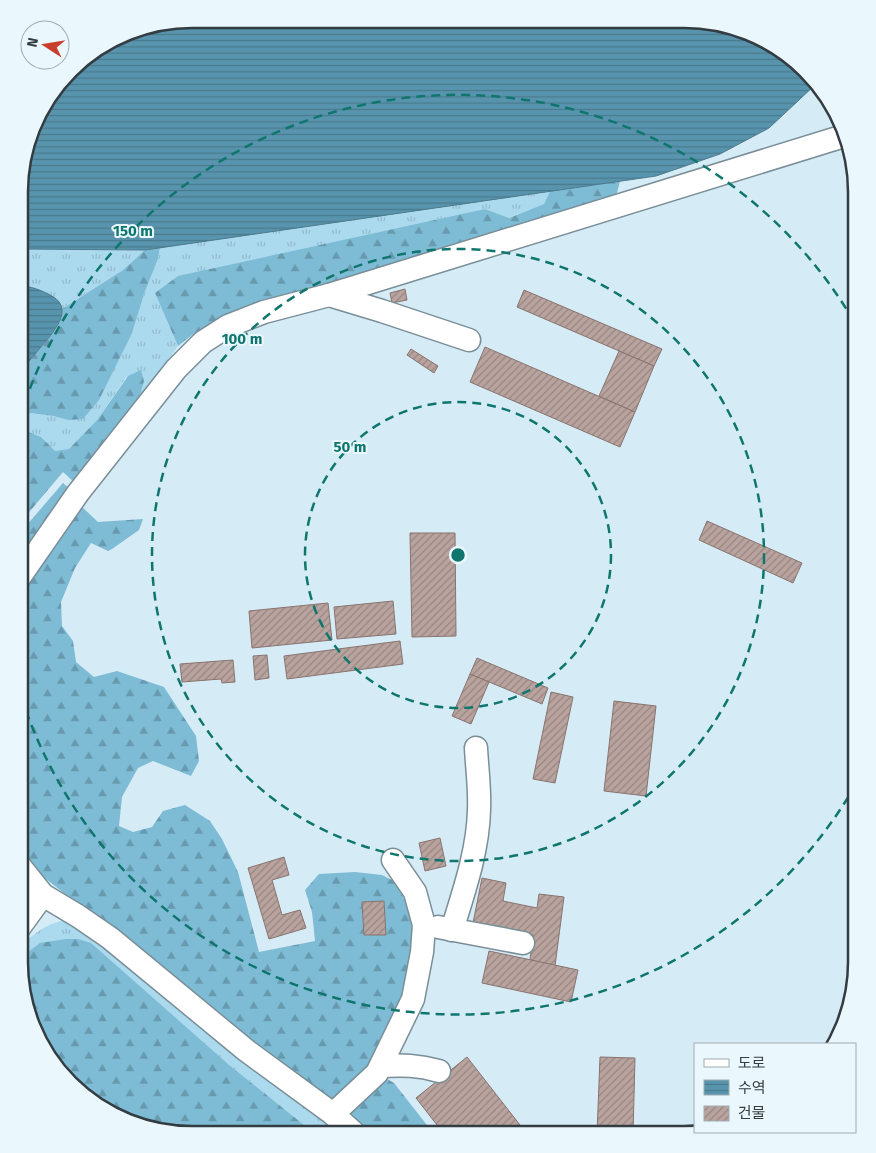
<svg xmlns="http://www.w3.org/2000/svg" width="876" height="1153" viewBox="0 0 876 1153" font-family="'Fira Sans','Noto Sans KR',sans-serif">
<defs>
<pattern id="grass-tufts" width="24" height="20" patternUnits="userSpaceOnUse" patternTransform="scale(1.25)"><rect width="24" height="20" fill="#abd9ee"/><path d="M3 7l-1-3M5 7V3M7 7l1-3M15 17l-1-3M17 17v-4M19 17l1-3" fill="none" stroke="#94bbcd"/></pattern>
<pattern id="forest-firs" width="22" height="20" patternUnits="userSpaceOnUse" patternTransform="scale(1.25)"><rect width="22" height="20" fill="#7ebcd6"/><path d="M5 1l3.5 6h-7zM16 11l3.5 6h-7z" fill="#689aaf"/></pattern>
<pattern id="water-rules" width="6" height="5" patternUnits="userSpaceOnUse" patternTransform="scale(1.25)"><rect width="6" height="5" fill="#5894ad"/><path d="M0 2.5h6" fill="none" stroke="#497a8e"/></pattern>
<pattern id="building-hatch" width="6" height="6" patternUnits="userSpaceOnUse" patternTransform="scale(1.25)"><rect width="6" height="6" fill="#b9a39e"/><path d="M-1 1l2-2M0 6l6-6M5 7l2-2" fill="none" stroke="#978682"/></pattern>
</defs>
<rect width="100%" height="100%" fill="#d5ecf6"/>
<g fill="url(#grass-tufts)">
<polygon points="550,191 544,204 508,218 485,209 155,293 178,346 138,401 127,376 98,419 69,449 55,452 41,437 20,430 20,417 29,413 53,416 68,420 144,294 158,259 160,247"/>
<polygon points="20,249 145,250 123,270 62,309 56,298 20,286"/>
<path d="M65,920L80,925L341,1133H314L228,1064L19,959V947C36,933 43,925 65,920Z"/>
</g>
<g fill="url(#forest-firs)">
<polygon points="620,181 617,193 604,203 227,314 196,332 178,346 155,293 178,276 485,209 509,218 544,204 550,191"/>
<polygon points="160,247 158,259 144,294 132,333 99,400 83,419 68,420 53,416 30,413 20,417 20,372 56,329 61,319 62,309 123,270 145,250"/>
<polygon points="141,370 144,381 138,401 76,484 63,472 20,523 20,430 21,429 41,437 55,451 69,449 98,419 128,376"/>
<polygon points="63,483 72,491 20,562 20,533"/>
<polygon points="81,506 98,522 143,519 139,530 112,549 108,551 91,543 75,568 61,602 62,626 73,641 76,662 94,677 117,671 164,687 196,736 199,761 191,776 153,761 138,768 122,797 119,826 133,832 152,827 163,811 185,805 210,821 222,839 238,872 259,952 315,941 312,912 305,890 319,874 355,872 382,875 396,882 406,903 411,922 414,953 407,992 374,1063 331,1104 41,875 19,851 19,591"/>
<polygon points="66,939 78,939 91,943 228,1064 314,1133 169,1133 95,1105 37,1038 19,962 19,959 40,943"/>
<polygon points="384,1077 394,1083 434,1134 361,1133 346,1114"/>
</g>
<g fill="url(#water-rules)" stroke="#4d7a8c">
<polygon points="192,19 707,20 789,54 815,85 769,128 720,154 656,176 145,250 20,249 20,169 42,105 78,61 136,28"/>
<path d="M20,286C30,286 41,290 50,295C77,308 52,334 40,348C33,356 27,364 20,372Z"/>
</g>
<g fill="url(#building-hatch)" stroke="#89736f">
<polygon points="405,289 407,300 392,303 390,293"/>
<polygon points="524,290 662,349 654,366 517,307"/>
<polygon points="485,347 635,412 620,447 470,382"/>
<polygon points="411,349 438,366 434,373 407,355"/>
<polygon points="619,351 654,366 635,412 599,396"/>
<polygon points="707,521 802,563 793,583 699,540"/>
<polygon points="410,533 455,533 456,636 412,637"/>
<polygon points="393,601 396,634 337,639 334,607"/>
<polygon points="328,603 332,640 252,648 249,611"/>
<polygon points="400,641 403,664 287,679 284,656"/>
<polygon points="267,655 269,678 255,680 253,656"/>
<polygon points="477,658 548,688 542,704 470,674"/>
<polygon points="233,660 235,682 222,683 221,679 182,682 180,664"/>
<polygon points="470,674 489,682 471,724 452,716"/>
<polygon points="551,692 573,697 555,783 533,779"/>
<polygon points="614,701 656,706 646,796 604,791"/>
<polygon points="440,838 446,866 425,871 419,843"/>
<polygon points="284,857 289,875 272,880 282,915 300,910 306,928 269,939 248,868"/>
<polygon points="482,878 506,883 503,901 537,908 539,894 564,897 555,966 530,960 533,935 473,923"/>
<polygon points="384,901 386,935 364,935 362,902"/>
<polygon points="489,951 578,970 571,1002 482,983"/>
<polygon points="467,1057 527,1134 444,1134 416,1098"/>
<polygon points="600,1057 635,1058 633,1134 597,1134"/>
</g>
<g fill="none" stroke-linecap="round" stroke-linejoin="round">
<defs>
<g id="minor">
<polyline points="329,295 382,311 469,340"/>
<polyline points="19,578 78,493 176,369 203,342 228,326 264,312 329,295 844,136"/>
<polyline points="19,865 43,895 78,916 110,938 247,1051 333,1114 354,1133"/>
<polyline points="438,927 523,943"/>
<polyline points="19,928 43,895"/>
<path d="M452,930C464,891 478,851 479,810C480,789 477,768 476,748"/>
<path d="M381,1066C403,1065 418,1065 439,1071"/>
<polyline points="333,1114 377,1073 413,999 422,952 424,925 415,892 393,860"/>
</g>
</defs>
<use href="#minor" stroke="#7a8e97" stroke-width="25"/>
<use href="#minor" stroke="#fff" stroke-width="22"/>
</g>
<g fill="none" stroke="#0f766e" stroke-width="2.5" stroke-dasharray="9 6">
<circle cx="458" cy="555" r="153"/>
<circle cx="458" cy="555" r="306"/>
<path d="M856 784A459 459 0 0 1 20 693M20 417A459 459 0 0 1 856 325"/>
</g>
<path d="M0 0H876V1153H0ZM192 28H684A164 164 0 0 1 848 192V962A164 164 0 0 1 684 1126H192A164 164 0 0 1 28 962V192A164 164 0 0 1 192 28Z" fill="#eaf7fd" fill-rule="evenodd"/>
<path fill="none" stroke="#333c40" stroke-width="2.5" d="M192 28H684A164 164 0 0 1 848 192V962A164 164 0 0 1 684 1126H192A164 164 0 0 1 28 962V192A164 164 0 0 1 192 28Z"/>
<circle cx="458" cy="555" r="8" fill="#0f766e" stroke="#eaf7fd" stroke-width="2.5"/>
<g font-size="15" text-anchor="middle" font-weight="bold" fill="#0f766e" stroke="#eaf7fd" stroke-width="4" stroke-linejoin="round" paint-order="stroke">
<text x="133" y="236">150 m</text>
<text x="242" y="344">100 m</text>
<text x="350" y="452">50 m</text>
</g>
<rect x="694" y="1043" width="162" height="90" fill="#eaf7fd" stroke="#a1acb1"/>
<rect x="704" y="1059" width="25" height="8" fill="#ffffff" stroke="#a1acb1"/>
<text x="738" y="1068" font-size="15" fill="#333c40">도로</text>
<rect x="704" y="1080" width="25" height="15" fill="url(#water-rules)" stroke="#a1acb1"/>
<text x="738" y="1093" font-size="15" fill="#333c40">수역</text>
<rect x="704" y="1106" width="25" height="15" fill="url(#building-hatch)" stroke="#a1acb1"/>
<text x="738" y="1118" font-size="15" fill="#333c40">건물</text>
<g transform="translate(45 45) rotate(282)"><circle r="24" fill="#eaf7fd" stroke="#a1acb1"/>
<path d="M0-4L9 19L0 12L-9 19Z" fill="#ca3e2e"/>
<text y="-8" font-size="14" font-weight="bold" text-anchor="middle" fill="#333c40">N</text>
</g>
</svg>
